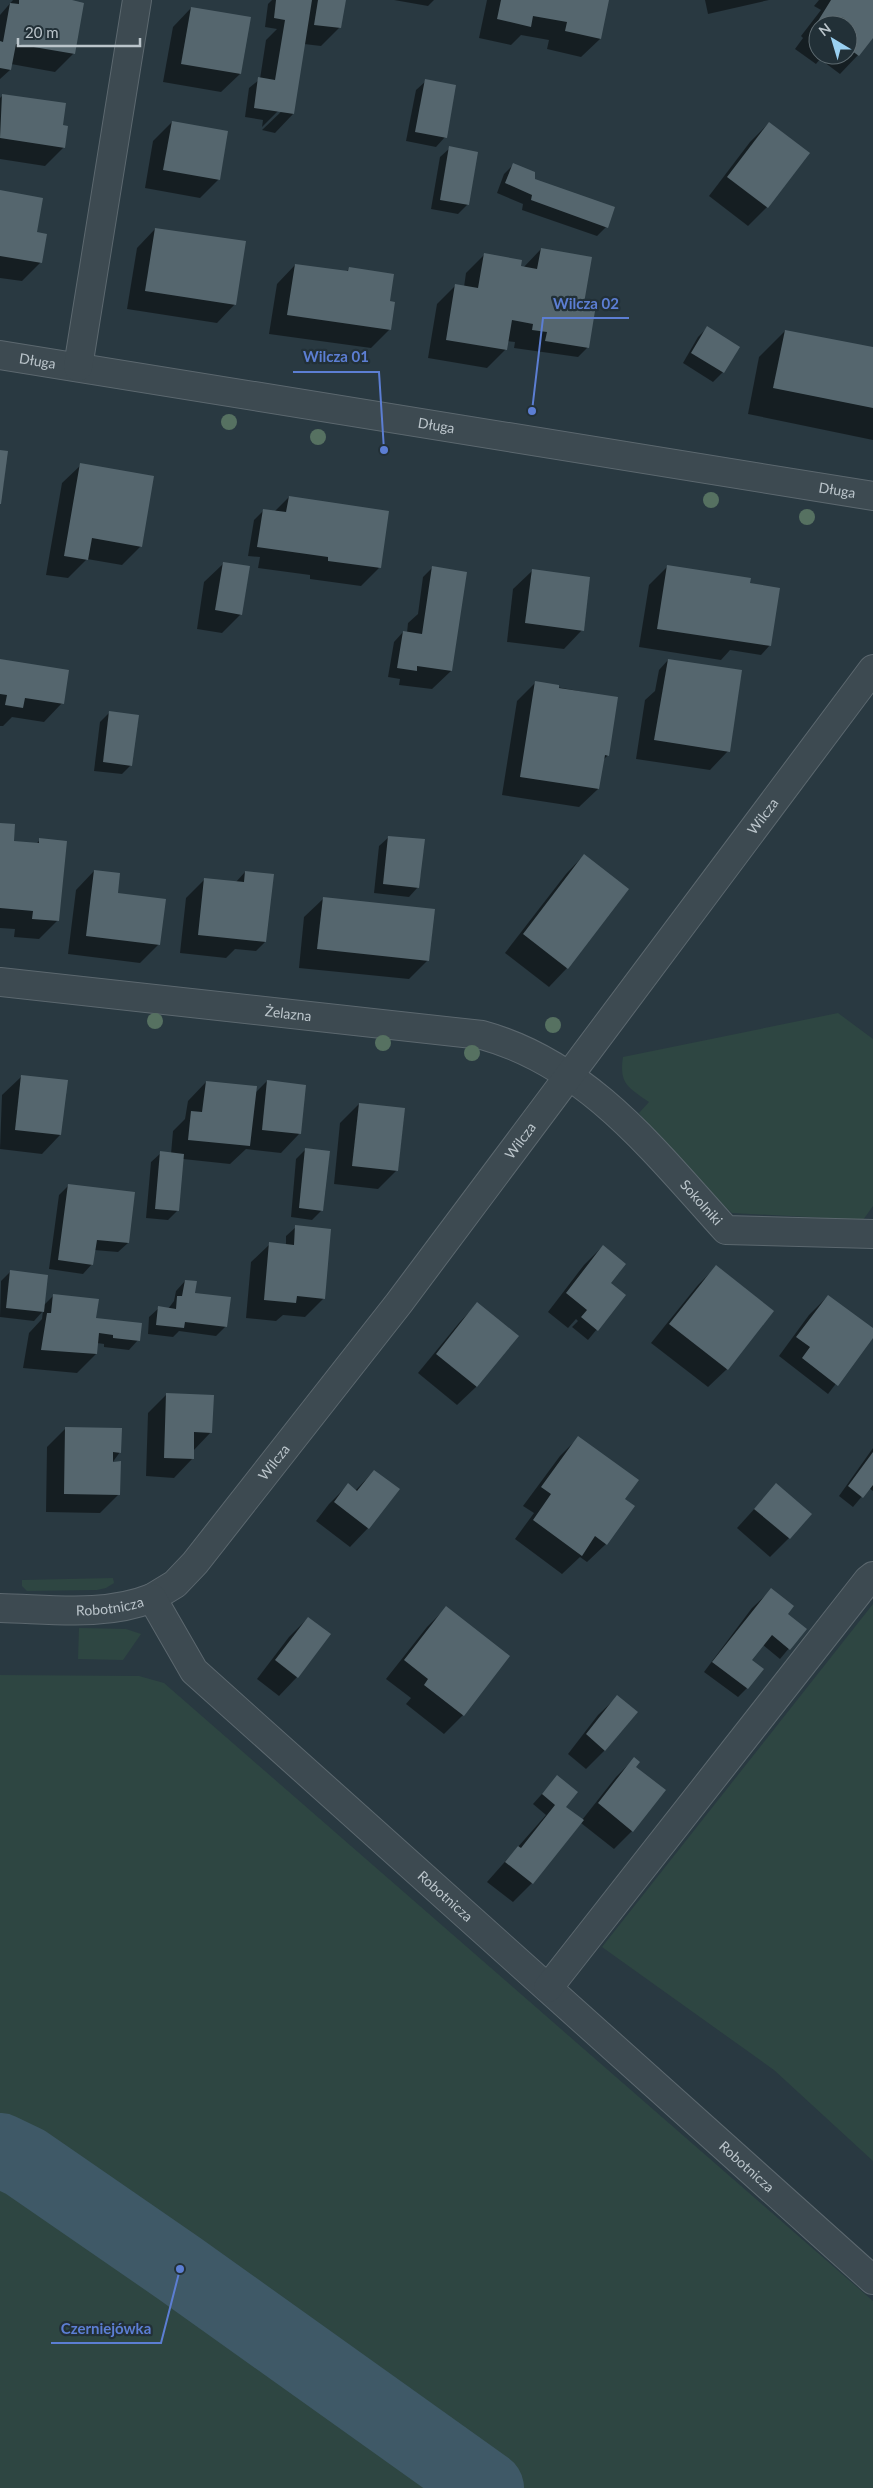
<svg xmlns="http://www.w3.org/2000/svg" width="873" height="2488" viewBox="0 0 873 2488" font-family="Lato,sans-serif">
<rect width="100%" height="100%" fill="#293941"/>
<g fill="#2e4642">
<path d="M838,1013L873,1039V1206L863,1220L732,1213L667,1154L639,1113L649,1102C628,1087 619,1084 623,1057Z"/>
<polygon points="113,1578 114,1583 106,1588 97,1590 27,1591 22,1586 22,1580"/>
<polygon points="873,1604 873,2161 774,2070 602,1947"/>
<polygon points="79,1628 126,1629 141,1634 123,1660 78,1659"/>
<polygon points="0,1675 139,1676 164,1683 873,2301 873,2488 0,2488"/>
</g>
<g fill="#0007" fill-rule="evenodd">
<polygon points="13,0 65,0 74,53 55,72 11,64 10,70 0,79 0,15"/>
<polygon points="272,0 345,0 340,27 321,46 304,44 293,114 275,133 262,130 284,109 282,107 262,127 263,120 245,117 249,88 260,79 266,40 277,29 265,27 268,4"/>
<polygon points="394,0 434,0 428,6"/>
<polygon points="487,0 608,0 600,39 581,57 547,49 549,40 521,35 511,45 479,38"/>
<polygon points="705,0 769,0 708,14"/>
<path d="M819,0H873V36L858,55L840,74L820,59L816,64L795,49L803,38L801,36L821,10L814,6ZM818,25H848V55H818Z"/>
<polygon points="191,8 240,74 221,92 163,82 173,27"/>
<polygon points="426,81 445,137 436,147 406,141 416,90"/>
<polygon points="3,95 61,126 64,147 45,166 0,159 0,98"/>
<polygon points="172,122 219,179 200,198 145,188 153,141"/>
<polygon points="769,123 808,153 767,207 748,226 709,196 750,142"/>
<polygon points="450,148 468,204 458,214 431,209 440,157"/>
<polygon points="513,165 606,227 597,236 522,210 523,204 497,193 504,174"/>
<polygon points="0,191 36,233 45,235 40,263 22,281 0,278"/>
<polygon points="155,229 235,304 217,323 127,309 137,248"/>
<polygon points="541,249 582,310 593,312 587,348 578,357 514,348 515,342 507,341 506,349 487,368 428,358 437,304 456,285 464,287 466,273 485,254 523,268"/>
<polygon points="295,265 346,272 349,269 389,302 390,329 371,348 269,334 277,284"/>
<polygon points="707,328 723,372 713,382 683,363 698,337"/>
<polygon points="785,331 873,349 873,440 748,414 759,357"/>
<polygon points="81,465 141,546 122,565 87,559 68,578 46,575 62,483"/>
<polygon points="289,497 379,568 361,586 310,579 310,575 258,568 260,557 248,556 254,520 263,511 274,512"/>
<polygon points="223,564 241,614 222,633 197,629 204,582"/>
<polygon points="667,567 748,587 770,645 761,655 730,650 721,660 639,647 649,585"/>
<polygon points="432,568 451,671 432,689 399,685 400,679 388,677 394,642 403,632 407,633 408,623 418,614 423,577"/>
<polygon points="532,571 582,630 564,649 507,642 513,589"/>
<polygon points="0,660 62,703 44,722 12,717 3,726 0,726"/>
<polygon points="668,660 728,751 710,770 636,759 645,700 655,691 659,670"/>
<polygon points="535,683 589,693 608,755 603,760 598,789 579,807 502,795 517,701"/>
<polygon points="110,712 131,765 122,774 94,771 100,722"/>
<polygon points="0,824 13,842 36,844 40,840 58,920 39,939 14,937 15,929 0,928"/>
<polygon points="389,837 418,887 409,897 374,893 379,846"/>
<polygon points="584,855 567,968 549,987 505,953 566,874"/>
<polygon points="94,871 159,944 140,963 68,954 76,890"/>
<polygon points="245,872 265,942 256,951 235,949 226,958 180,953 186,898 205,879 236,882"/>
<polygon points="323,899 428,960 409,979 299,968 304,917"/>
<polygon points="21,1077 60,1135 42,1154 0,1149 2,1095"/>
<polygon points="267,1081 299,1134 281,1153 246,1149 230,1164 183,1159 177,1211 168,1220 146,1218 151,1162 161,1153 171,1154 173,1131 185,1119 188,1101 206,1082 254,1094"/>
<polygon points="359,1104 397,1170 378,1189 334,1184 340,1123"/>
<polygon points="306,1149 322,1210 312,1220 291,1217 296,1159"/>
<polygon points="68,1186 128,1243 118,1252 94,1250 92,1264 83,1274 49,1269 59,1195"/>
<polygon points="296,1227 324,1298 305,1317 283,1315 276,1321 246,1318 251,1262 270,1244 286,1245 286,1236"/>
<polygon points="603,1246 601,1291 625,1295 588,1340 572,1327 578,1321 576,1319 568,1328 548,1312 584,1265"/>
<polygon points="716,1267 727,1369 708,1387 651,1343 698,1285"/>
<polygon points="10,1272 44,1305 54,1295 95,1319 138,1340 129,1350 104,1347 104,1344 97,1343 96,1354 77,1373 23,1368 29,1333 42,1319 43,1311 34,1321 0,1317 1,1281"/>
<polygon points="185,1281 194,1294 226,1326 216,1336 179,1331 173,1337 148,1334 149,1317 159,1308 168,1309 174,1301 176,1291"/>
<polygon points="828,1296 873,1330 873,1335 828,1394 779,1356 809,1315"/>
<polygon points="477,1304 517,1336 476,1387 457,1405 418,1373 459,1323"/>
<polygon points="167,1394 211,1432 193,1451 192,1459 174,1478 146,1476 148,1413"/>
<polygon points="66,1428 120,1452 112,1463 119,1494 100,1513 46,1512 47,1447"/>
<polygon points="578,1438 623,1499 606,1544 587,1562 580,1557 562,1574 515,1539 534,1513 523,1506 560,1456"/>
<polygon points="873,1448 873,1491 869,1488 853,1507 839,1496"/>
<polygon points="374,1471 368,1528 350,1547 316,1521 329,1504 348,1485 355,1491"/>
<polygon points="776,1485 789,1538 770,1557 737,1528"/>
<polygon points="771,1590 782,1619 805,1629 780,1659 763,1645 751,1660 747,1688 738,1697 704,1672 752,1608"/>
<polygon points="446,1608 463,1715 444,1734 406,1704 411,1698 386,1679 427,1627"/>
<polygon points="308,1618 297,1677 279,1696 257,1679 289,1637"/>
<polygon points="617,1697 605,1750 586,1769 568,1754 598,1715"/>
<polygon points="634,1759 632,1831 614,1849 581,1823 532,1883 513,1902 487,1882 546,1815 533,1804 557,1777 565,1807 582,1820 616,1777"/>
</g>
<g fill="none" stroke-linecap="round" stroke-linejoin="round">
<polyline stroke="#3f5967" stroke-width="74" points="0,2150 25,2162 180,2269 487,2488"/>
</g>
<g fill="#55666e">
<polygon points="19,0 72,0 84,3 75,54 16,44 11,70 0,68 0,41 3,42 10,3 19,4"/>
<polygon points="276,0 312,0 294,114 254,108 258,77 275,80 285,20 274,18"/>
<polygon points="318,0 346,0 341,28 314,25"/>
<polygon points="501,0 609,0 601,39 565,31 567,22 533,16 531,27 497,19"/>
<polygon points="831,0 873,0 873,38 859,56 848,48 848,25 818,25 818,33 813,29"/>
<polygon points="191,7 251,17 241,74 181,64"/>
<polygon points="425,79 456,85 447,138 415,132"/>
<polygon points="2,94 66,103 63,125 68,126 65,148 0,138"/>
<polygon points="172,121 228,131 220,180 163,170"/>
<polygon points="769,122 810,153 768,208 727,177"/>
<polygon points="449,146 478,152 469,205 440,200"/>
<polygon points="513,163 535,172 535,179 615,207 608,228 531,200 532,195 505,183"/>
<polygon points="0,190 43,198 37,232 47,234 42,263 0,256"/>
<polygon points="155,228 246,241 236,305 145,291"/>
<polygon points="541,248 592,257 583,309 595,311 589,348 545,341 547,332 532,330 533,324 512,320 507,350 446,340 455,284 478,288 484,253 522,260 521,266 537,269"/>
<polygon points="295,264 348,271 349,267 394,274 390,301 395,302 391,330 287,315"/>
<polygon points="707,326 740,347 724,373 691,353"/>
<polygon points="785,330 873,347 873,408 773,388"/>
<polygon points="0,450 8,451 1,504 0,504"/>
<polygon points="80,463 154,476 142,547 92,538 88,560 64,556"/>
<polygon points="289,496 389,511 381,568 328,561 328,557 257,547 263,509 286,512"/>
<polygon points="223,562 250,566 242,615 215,610"/>
<polygon points="667,565 751,578 750,583 780,588 771,646 657,629"/>
<polygon points="432,566 467,572 452,671 417,666 417,671 397,668 403,631 422,634"/>
<polygon points="532,569 590,577 584,631 525,623"/>
<polygon points="0,659 69,670 64,704 25,698 23,708 5,705 7,695 0,694"/>
<polygon points="668,659 742,670 730,752 654,740"/>
<polygon points="535,681 559,685 559,688 618,697 609,756 605,755 599,789 520,777"/>
<polygon points="109,711 139,715 132,766 103,762"/>
<polygon points="0,823 15,824 14,841 39,843 39,838 67,841 59,921 32,919 33,911 0,908"/>
<polygon points="388,836 425,839 419,888 383,884"/>
<polygon points="584,854 629,889 568,969 523,934"/>
<polygon points="94,870 120,873 118,893 166,899 160,945 86,936"/>
<polygon points="245,871 274,874 266,942 198,935 204,878 244,882"/>
<polygon points="323,897 435,909 429,961 317,949"/>
<polygon points="21,1075 68,1080 61,1135 15,1130"/>
<polygon points="267,1080 306,1085 301,1134 262,1130"/>
<polygon points="206,1081 257,1086 250,1146 188,1140 191,1111 202,1112"/>
<polygon points="359,1103 405,1108 398,1171 352,1166"/>
<polygon points="305,1148 330,1151 323,1211 299,1208"/>
<polygon points="160,1151 184,1154 179,1211 155,1209"/>
<polygon points="68,1184 135,1192 129,1243 97,1240 93,1265 58,1260"/>
<polygon points="295,1225 331,1229 325,1299 297,1296 296,1303 264,1300 269,1242 294,1245"/>
<polygon points="603,1245 626,1264 611,1283 626,1295 598,1331 581,1317 587,1310 566,1293"/>
<polygon points="716,1265 774,1311 728,1370 669,1324"/>
<polygon points="10,1270 48,1275 44,1312 6,1308"/>
<polygon points="185,1280 197,1281 195,1293 231,1297 227,1327 185,1322 184,1328 156,1325 158,1306 176,1309 177,1296 182,1296"/>
<polygon points="53,1294 99,1299 96,1318 142,1323 140,1341 113,1338 113,1335 99,1333 97,1354 41,1350 47,1313 51,1313"/>
<polygon points="828,1295 873,1328 873,1338 838,1386 802,1358 810,1347 796,1337"/>
<polygon points="477,1302 519,1336 477,1387 436,1354"/>
<polygon points="166,1393 214,1395 212,1433 194,1432 194,1459 164,1458"/>
<polygon points="65,1427 122,1428 121,1453 113,1452 113,1462 121,1461 120,1495 64,1494"/>
<polygon points="578,1436 639,1480 625,1499 635,1506 607,1545 595,1536 582,1556 533,1520 551,1494 541,1487"/>
<polygon points="873,1452 873,1485 863,1498 848,1486"/>
<polygon points="374,1470 400,1489 369,1529 334,1502 348,1483 357,1491"/>
<polygon points="776,1483 812,1514 790,1539 754,1509"/>
<polygon points="771,1588 794,1606 788,1614 807,1629 790,1650 772,1635 752,1660 764,1669 748,1689 712,1662"/>
<polygon points="446,1606 510,1656 464,1716 424,1685 428,1679 404,1660"/>
<polygon points="308,1617 331,1634 298,1678 275,1660"/>
<polygon points="617,1695 638,1712 605,1751 586,1734"/>
<polygon points="634,1757 640,1762 636,1767 666,1790 633,1832 598,1803"/>
<polygon points="557,1775 578,1792 566,1807 584,1820 533,1884 505,1862 518,1846 521,1848 555,1805 542,1794"/>
</g>
<g fill="none" stroke-linecap="round" stroke-linejoin="round">
<defs>
<g id="minor">
<path id="s1" d="M0,355L873,496"/>
<polyline points="78,367 137,0"/>
<path id="s2" d="M0,982L482,1035C588,1064 655,1152 726,1230L873,1234"/>
<path id="s3" d="M152,1598L175,1584L195,1563L399,1303L873,669"/>
<path id="s4" d="M0,1608C50,1609 105,1617 152,1598L194,1671L873,2280"/>
<polyline points="548,1988 868,1580 873,1576"/>
</g>
</defs>
<use href="#minor" stroke="#5c686f" stroke-width="30"/>
<use href="#minor" stroke="#3d4a51" stroke-width="28"/>
</g>
<g fill="#567161">
<circle cx="229" cy="422" r="8"/>
<circle cx="318" cy="437" r="8"/>
<circle cx="711" cy="500" r="8"/>
<circle cx="807" cy="517" r="8"/>
<circle cx="155" cy="1021" r="8"/>
<circle cx="553" cy="1025" r="8"/>
<circle cx="383" cy="1043" r="8"/>
<circle cx="472" cy="1053" r="8"/>
</g>
<g text-anchor="middle" stroke-width="4.5" stroke-linejoin="round" paint-order="stroke">
<g font-size="14" fill="#bbc5cb" stroke="#223037">
<text dy="5" stroke="none"><textPath href="#s1" startOffset="38">Długa</textPath></text>
<text dy="5" stroke="none"><textPath href="#s1" startOffset="442">Długa</textPath></text>
<text dy="5" stroke="none"><textPath href="#s1" startOffset="848">Długa</textPath></text>
<text dy="5" stroke="none"><textPath href="#s3" startOffset="994">Wilcza</textPath></text>
<text dy="5" stroke="none"><textPath href="#s2" startOffset="290">Żelazna</textPath></text>
<text dy="5" stroke="none"><textPath href="#s3" startOffset="589">Wilcza</textPath></text>
<text dy="5" stroke="none"><textPath href="#s2" startOffset="765">Sokolniki</textPath></text>
<text dy="5" stroke="none"><textPath href="#s3" startOffset="184">Wilcza</textPath></text>
<text dy="5" stroke="none"><textPath href="#s4" startOffset="110">Robotnicza</textPath></text>
<text dy="5" stroke="none"><textPath href="#s4" startOffset="575">Robotnicza</textPath></text>
<text dy="5" stroke="none"><textPath href="#s4" startOffset="980">Robotnicza</textPath></text>
</g>
</g>
<path fill="none" stroke="#5c7ed3" stroke-width="2" d="M532 411L543 318H629M384 450L379 372H293M180 2269L161 2343H51"/>
<g fill="#5c7ed3" stroke="#223037" stroke-width="2">
<circle cx="532" cy="411" r="5"/>
<circle cx="384" cy="450" r="5"/>
<circle cx="180" cy="2269" r="5"/>
</g>
<g font-size="15" text-anchor="middle" font-weight="bold" fill="#5c7ed3" stroke="#223037" stroke-width="4.5" stroke-linejoin="round" paint-order="stroke">
<text x="586" y="309">Wilcza 02</text>
<text x="336" y="362">Wilcza 01</text>
<text x="106" y="2334">Czerniejówka</text>
</g>
<g transform="translate(833 40) rotate(322)"><circle r="24" fill="#223037" stroke="#5f6c72"/>
<path d="M0-4L9 19L0 12L-9 19Z" fill="#9ad0f1"/>
<text y="-8" font-size="14" font-weight="bold" text-anchor="middle" fill="#bbc5cb">N</text>
</g>
<path d="M18 38v8h122v-8" fill="none" stroke="#bbc5cb" stroke-width="2.5"/>
<text x="25" y="38" font-size="15" fill="#bbc5cb" stroke="#223037" stroke-width="4" paint-order="stroke">20 m</text>
</svg>
